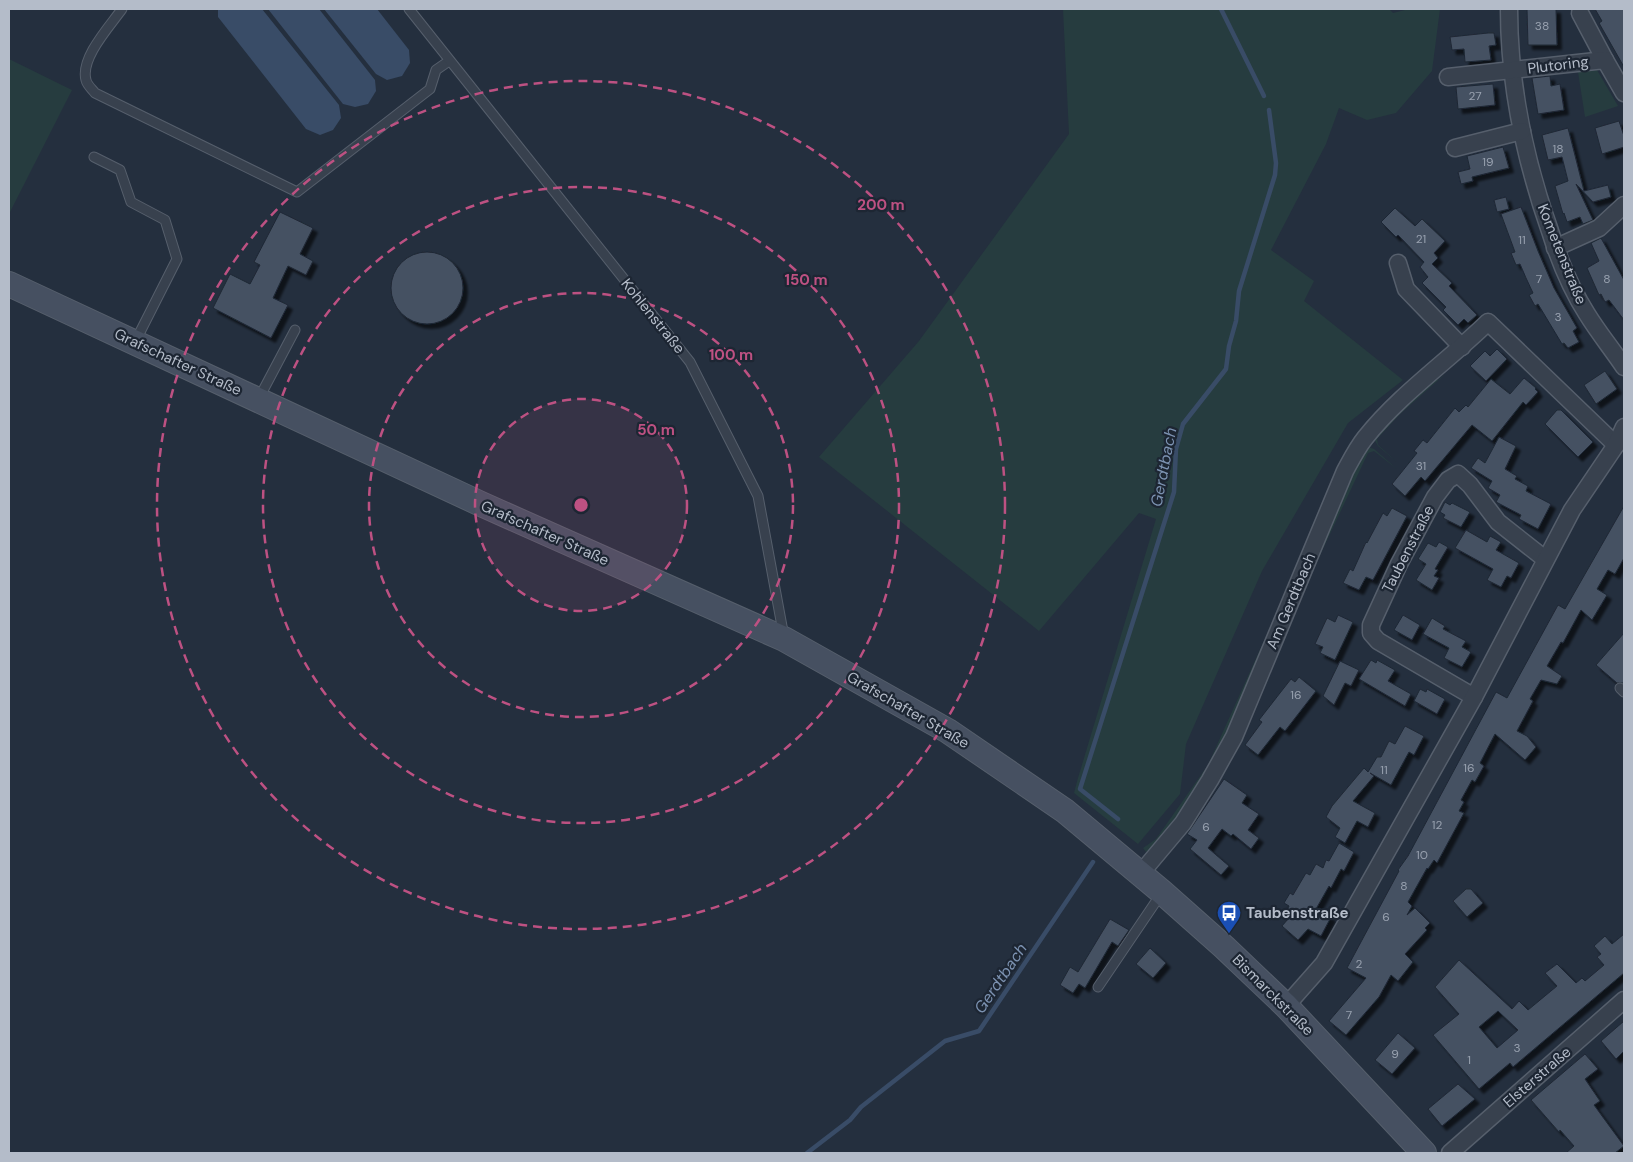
<svg xmlns="http://www.w3.org/2000/svg" width="1633" height="1162" viewBox="0 0 1633 1162" font-family="'DM Sans',sans-serif">
<defs>
<filter id="shadow"><feDropShadow dx="4.5" dy="4.5" stdDeviation="1" flood-color="#0009"/></filter>
</defs>
<rect width="100%" height="100%" fill="#242f3e"/>
<g fill="#263c3f">
<polygon points="1063,9 1389,9 1393,13 1409,9 1440,9 1432,71 1396,113 1367,120 1339,108 1326,144 1271,250 1314,281 1304,301 1403,380 1348,423 1262,571 1186,744 1180,794 1138,844 1074,793 1078,778 1156,519 1139,513 1039,631 819,457 919,341 1069,134"/>
<polygon points="9,59 72,90 9,214"/>
<polygon points="1597,70 1618,106 1585,117 1578,72"/>
<polygon points="1445,374 1400,414 1377,439 1378,445 1398,463 1378,446 1374,439 1430,379 1439,380"/>
<polygon points="1402,390 1379,417 1230,732 1179,819 1154,846 1146,852 1143,848 1156,839 1208,765 1358,432"/>
<polygon points="1368,447 1374,449 1397,469 1374,451 1368,453 1275,651 1352,467"/>
</g>
<g fill="#394c67">
<polygon points="218,9 262,9 339,105 341,118 333,130 320,135 306,129 218,17"/>
<polygon points="268,9 319,9 375,80 376,91 368,104 355,107 343,104"/>
<polygon points="324,9 377,9 409,50 410,63 402,76 387,80 376,74"/>
</g>
<g fill="none" stroke-linecap="round" stroke-linejoin="round">
<g stroke="#394c67" stroke-width="4.5">
<polyline points="1221,9 1264,96"/>
<polyline points="1118,819 1080,789 1174,492 1176,449 1183,424 1226,369 1229,346 1236,321 1239,291 1275,175 1276,163 1269,110"/>
<polyline points="807,1153 850,1120 861,1107 945,1041 979,1031 1093,862"/>
</g>
</g>
<g fill="#455162" stroke="#1f2835" fill-rule="evenodd" filter="url(#shadow)">
<polygon points="1527,9 1556,9 1557,45 1528,45"/>
<polygon points="1595,9 1624,9 1624,67 1599,23 1602,21"/>
<polygon points="1488,33 1494,33 1496,45 1489,46 1491,60 1465,62 1464,49 1452,50 1450,37"/>
<polygon points="1550,76 1551,86 1560,84 1564,110 1538,114 1532,78"/>
<polygon points="1493,84 1495,105 1458,109 1456,87"/>
<polygon points="1619,121 1624,136 1624,147 1602,154 1595,128"/>
<polygon points="1568,128 1584,191 1608,185 1611,197 1593,202 1576,184 1593,220 1583,224 1580,217 1567,222 1564,213 1563,214 1555,186 1568,181 1562,157 1548,160 1542,135"/>
<polygon points="1503,147 1509,168 1472,177 1473,181 1461,184 1458,172 1470,169 1467,156"/>
<polygon points="1506,197 1509,209 1497,212 1494,200"/>
<polygon points="1521,207 1538,251 1554,288 1577,328 1573,331 1579,342 1568,348 1564,343 1562,344 1538,304 1535,306 1529,295 1533,293 1526,278 1520,264 1516,265 1511,253 1515,252 1501,214"/>
<polygon points="1395,208 1415,226 1422,219 1445,241 1434,253 1438,258 1432,264 1452,283 1449,286 1477,315 1468,323 1464,319 1458,325 1443,310 1446,307 1422,283 1428,277 1420,267 1424,262 1398,235 1396,237 1381,222"/>
<polygon points="280,212 313,228 300,254 313,261 306,275 288,266 273,298 288,305 271,338 213,308 230,274 250,284 260,265 254,262"/>
<polygon points="1601,238 1624,280 1624,320 1609,300 1605,302 1601,294 1599,295 1587,268 1599,261 1591,243"/>
<circle cx="427" cy="288" r="36"/>
<polygon points="1497,349 1507,359 1486,381 1470,366 1485,351 1490,356"/>
<polygon points="1605,371 1617,389 1596,404 1584,385"/>
<polygon points="1524,378 1536,388 1535,389 1538,392 1526,405 1523,402 1492,441 1472,425 1425,481 1421,477 1405,496 1392,484 1417,453 1414,451 1423,440 1427,443 1455,408 1459,412 1466,405 1468,407 1491,379 1510,394"/>
<polygon points="1557,410 1561,410 1593,442 1578,457 1545,424"/>
<polygon points="1499,437 1516,446 1505,469 1517,476 1515,479 1528,486 1526,491 1551,504 1538,529 1519,519 1521,515 1496,502 1500,495 1488,488 1492,481 1471,468 1478,458 1485,463"/>
<polygon points="1445,502 1450,505 1452,503 1470,512 1461,527 1443,518 1445,515 1440,512"/>
<polygon points="1624,506 1624,558 1615,574 1608,570 1597,589 1607,595 1592,620 1581,610 1563,643 1561,642 1547,666 1562,676 1557,684 1541,680 1530,699 1533,701 1517,731 1527,736 1536,747 1525,760 1495,734 1480,763 1484,766 1475,782 1472,780 1461,800 1464,802 1459,811 1464,813 1437,863 1434,860 1428,869 1427,868 1408,902 1412,906 1407,915 1415,908 1430,923 1425,928 1427,930 1405,954 1413,962 1398,981 1391,975 1379,997 1346,1035 1329,1021 1366,978 1347,968 1399,871 1398,870 1408,856 1496,692 1507,698 1558,605 1565,609"/>
<polygon points="1392,508 1407,516 1373,580 1366,577 1359,590 1343,583 1350,569 1353,571 1366,542 1367,543 1383,513 1387,516"/>
<polygon points="1466,530 1487,542 1490,536 1501,542 1496,550 1519,563 1511,578 1507,576 1501,587 1487,580 1493,569 1455,548"/>
<polygon points="1439,542 1448,547 1435,569 1438,570 1434,576 1439,578 1432,590 1416,580 1426,564 1418,559 1428,543 1436,547"/>
<polygon points="1338,615 1353,622 1335,660 1320,653 1323,647 1315,644 1327,618 1335,622"/>
<polygon points="1403,615 1420,625 1412,640 1394,630"/>
<polygon points="1432,618 1445,626 1443,629 1466,641 1462,647 1471,652 1462,667 1444,658 1449,648 1423,634"/>
<polygon points="1624,633 1624,683 1617,683 1596,665"/>
<polygon points="1371,660 1376,663 1377,660 1395,670 1388,681 1411,694 1405,706 1359,679"/>
<polygon points="1340,661 1359,670 1351,686 1345,683 1334,705 1323,696"/>
<polygon points="1299,677 1316,691 1285,731 1280,727 1258,755 1245,745 1262,722 1259,720 1280,693 1291,679 1295,682"/>
<polygon points="1420,689 1426,692 1427,689 1445,699 1437,714 1414,701"/>
<polygon points="1405,726 1424,736 1414,755 1409,752 1391,785 1370,773 1374,776 1353,801 1375,813 1368,827 1357,821 1345,843 1335,837 1340,828 1326,817 1332,806 1364,768 1368,772 1377,757 1381,757 1389,741 1395,744"/>
<polygon points="1224,779 1247,795 1242,803 1259,814 1248,830 1259,838 1251,849 1233,834 1231,836 1222,829 1208,848 1229,866 1221,875 1190,849 1197,840 1187,834"/>
<polygon points="1339,843 1354,852 1344,871 1341,869 1331,888 1329,886 1316,909 1331,917 1321,936 1308,929 1298,940 1282,926 1288,919 1284,916 1289,906 1284,903 1290,893 1293,895 1306,873 1310,875 1316,864 1323,868 1326,860 1329,861"/>
<polygon points="1466,889 1471,889 1483,903 1467,917 1453,901"/>
<polygon points="1110,919 1129,930 1118,946 1112,942 1085,988 1079,984 1073,993 1060,985 1070,967 1078,972"/>
<path d="M1624,934V973L1513,1067L1510,1063L1479,1089L1433,1035L1459,1014L1435,987L1459,960L1512,1009L1519,1001L1528,1010L1557,986L1545,973L1557,964L1576,983L1582,978L1585,981L1604,965L1597,957L1601,954L1594,946L1605,936L1612,944ZM1498,1011L1518,1030L1497,1048L1479,1027Z"/>
<polygon points="1150,948 1166,963 1153,978 1136,964"/>
<polygon points="1624,1021 1624,1051 1616,1059 1601,1041"/>
<polygon points="1398,1033 1415,1048 1392,1074 1375,1060"/>
<polygon points="1585,1054 1598,1069 1585,1079 1600,1101 1594,1105 1624,1146 1615,1153 1566,1153 1574,1146 1560,1130 1559,1132 1531,1100"/>
<polygon points="1458,1084 1475,1099 1442,1126 1428,1109"/>
</g>
<g fill="none" stroke-linecap="round" stroke-linejoin="round">
<defs>
<g id="service">
<path d="M122,9C110,26 80,58 86,80C87,85 92,89 95,93L297,192L430,89L436,70L449,61"/>
<polyline points="409,9 690,362 758,496 784,637"/>
<polyline points="94,157 120,170 131,202 165,220 177,259 135,342"/>
<polyline points="258,400 295,330"/>
<polyline points="1620,688 1624,692"/>
<polyline points="1098,987 1161,894"/>
</g>
<g id="minor">
<path d="M1509,9C1509,84 1525,160 1550,231C1559,260 1571,289 1587,314C1598,332 1612,349 1624,367"/>
<polyline points="1580,13 1605,60"/>
<polyline points="1448,77 1605,60 1624,93"/>
<polyline points="1455,148 1522,131"/>
<polyline points="1555,248 1599,228 1624,205"/>
<polyline points="1398,263 1406,289 1462,347"/>
<polyline points="1474,697 1378,641 1371,633 1371,625 1399,564 1435,497 1448,480 1458,474 1470,485 1498,522 1545,559"/>
<path d="M1141,873L1183,823L1210,780L1234,737L1345,471C1351,460 1357,448 1365,438C1400,394 1448,361 1488,322L1616,445"/>
<polyline points="1286,1006 1324,963 1474,697 1572,510 1616,445 1624,427"/>
<polyline points="1450,1153 1624,1000"/>
</g>
<polyline id="secondary" points="9,284 481,504 784,639 948,731 1065,811 1162,892 1224,947 1286,1006 1424,1153"/>
</defs>
<use href="#service" stroke="#565f6c" stroke-width="11"/>
<use href="#minor" stroke="#565f6c" stroke-width="19"/>
<use href="#secondary" stroke="#565f6c" stroke-width="26"/>
<use href="#service" stroke="#38414e" stroke-width="9"/>
<use href="#minor" stroke="#38414e" stroke-width="16"/>
<use href="#secondary" stroke="#465061" stroke-width="24"/>
</g>
<circle cx="581" cy="505" r="106" fill="#bd5182" fill-opacity=".12"/>
<g fill="none" stroke="#bd5182" stroke-width="2.5" stroke-dasharray="9 6">
<circle cx="581" cy="505" r="106"/>
<circle cx="581" cy="505" r="212"/>
<circle cx="581" cy="505" r="318"/>
<circle cx="581" cy="505" r="424"/>
</g>
<defs>
<symbol id="bus-pin" viewBox="-11 -11 22 30"><path d="M0 17L-7.5 6A9.5 9.5 0 1 1 7.5 6Z" fill="#1a4fb4" stroke="#1d2633"/><path d="M-5-6H5V4H4V6H2V4H-2V6H-4V4H-5ZM-3.5-4V0h7V-4ZM-3.5 1.2v1.5H-2V1.2ZM2 1.2v1.5H3.5V1.2Z" fill="#fff"/></symbol>
</defs>
<g fill-rule="evenodd">
<use href="#bus-pin" x="1215" y="899" width="28" height="38"/>
</g>
<g text-anchor="middle" stroke-width="4.5" stroke-linejoin="round" paint-order="stroke">
<g font-size="12" fill="#98a1af">
<text x="1542" y="30">38</text>
<text x="1475" y="100">27</text>
<text x="1558" y="153">18</text>
<text x="1488" y="166">19</text>
<text x="1421" y="243">21</text>
<text x="1522" y="244">11</text>
<text x="1539" y="283">7</text>
<text x="1607" y="283">8</text>
<text x="1558" y="321">3</text>
<text x="1421" y="470">31</text>
<text x="1296" y="699">16</text>
<text x="1469" y="772">16</text>
<text x="1384" y="774">11</text>
<text x="1437" y="829">12</text>
<text x="1206" y="831">6</text>
<text x="1422" y="859">10</text>
<text x="1404" y="890">8</text>
<text x="1386" y="921">6</text>
<text x="1359" y="968">2</text>
<text x="1349" y="1019">7</text>
<text x="1517" y="1052">3</text>
<text x="1395" y="1058">9</text>
<text x="1469" y="1064">1</text>
</g>
<g font-size="15" fill="#b4bcc9" stroke="#1d2633">
<text transform="translate(1558 65) rotate(-7)" y="5">Plutoring</text>
<text transform="translate(1562 254) rotate(68)" y="5">Kometenstraße</text>
<text transform="translate(653 316) rotate(51)" y="5">Kohlenstraße</text>
<text transform="translate(178 362) rotate(25)" y="5">Grafschafter Straße</text>
<text transform="translate(545 533) rotate(24)" y="5">Grafschafter Straße</text>
<text transform="translate(1408 549) rotate(-63)" y="5">Taubenstraße</text>
<text transform="translate(1291 601) rotate(-67)" y="5">Am Gerdtbach</text>
<text transform="translate(908 710) rotate(30)" y="5">Grafschafter Straße</text>
<text transform="translate(1273 995) rotate(45)" y="5">Bismarckstraße</text>
<text transform="translate(1537 1077) rotate(-41)" y="5">Elsterstraße</text>
</g>
<g font-size="15" font-weight="bold" fill="#b4bcc9" stroke="#1d2633" text-anchor="start">
<text x="1246" y="918">Taubenstraße</text>
</g>
<g font-size="16" font-style="italic" fill="#7c92b1" stroke="#1d2633">
<text transform="translate(1163 467) rotate(-79)" y="6">Gerdtbach</text>
<text transform="translate(1000 978) rotate(-56)" y="6">Gerdtbach</text>
</g>
</g>
<circle cx="581" cy="505" r="8" fill="#bd5182" stroke="#1d2633" stroke-width="2.5"/>
<g font-size="15" text-anchor="middle" font-weight="bold" fill="#bd5182" stroke="#1d2633" stroke-width="4.5" stroke-linejoin="round" paint-order="stroke">
<text x="881" y="210">200 m</text>
<text x="806" y="285">150 m</text>
<text x="731" y="360">100 m</text>
<text x="656" y="435">50 m</text>
</g>
<rect width="1633" height="1162" fill="none" stroke="#b4bcc9" stroke-width="20"/>
</svg>
